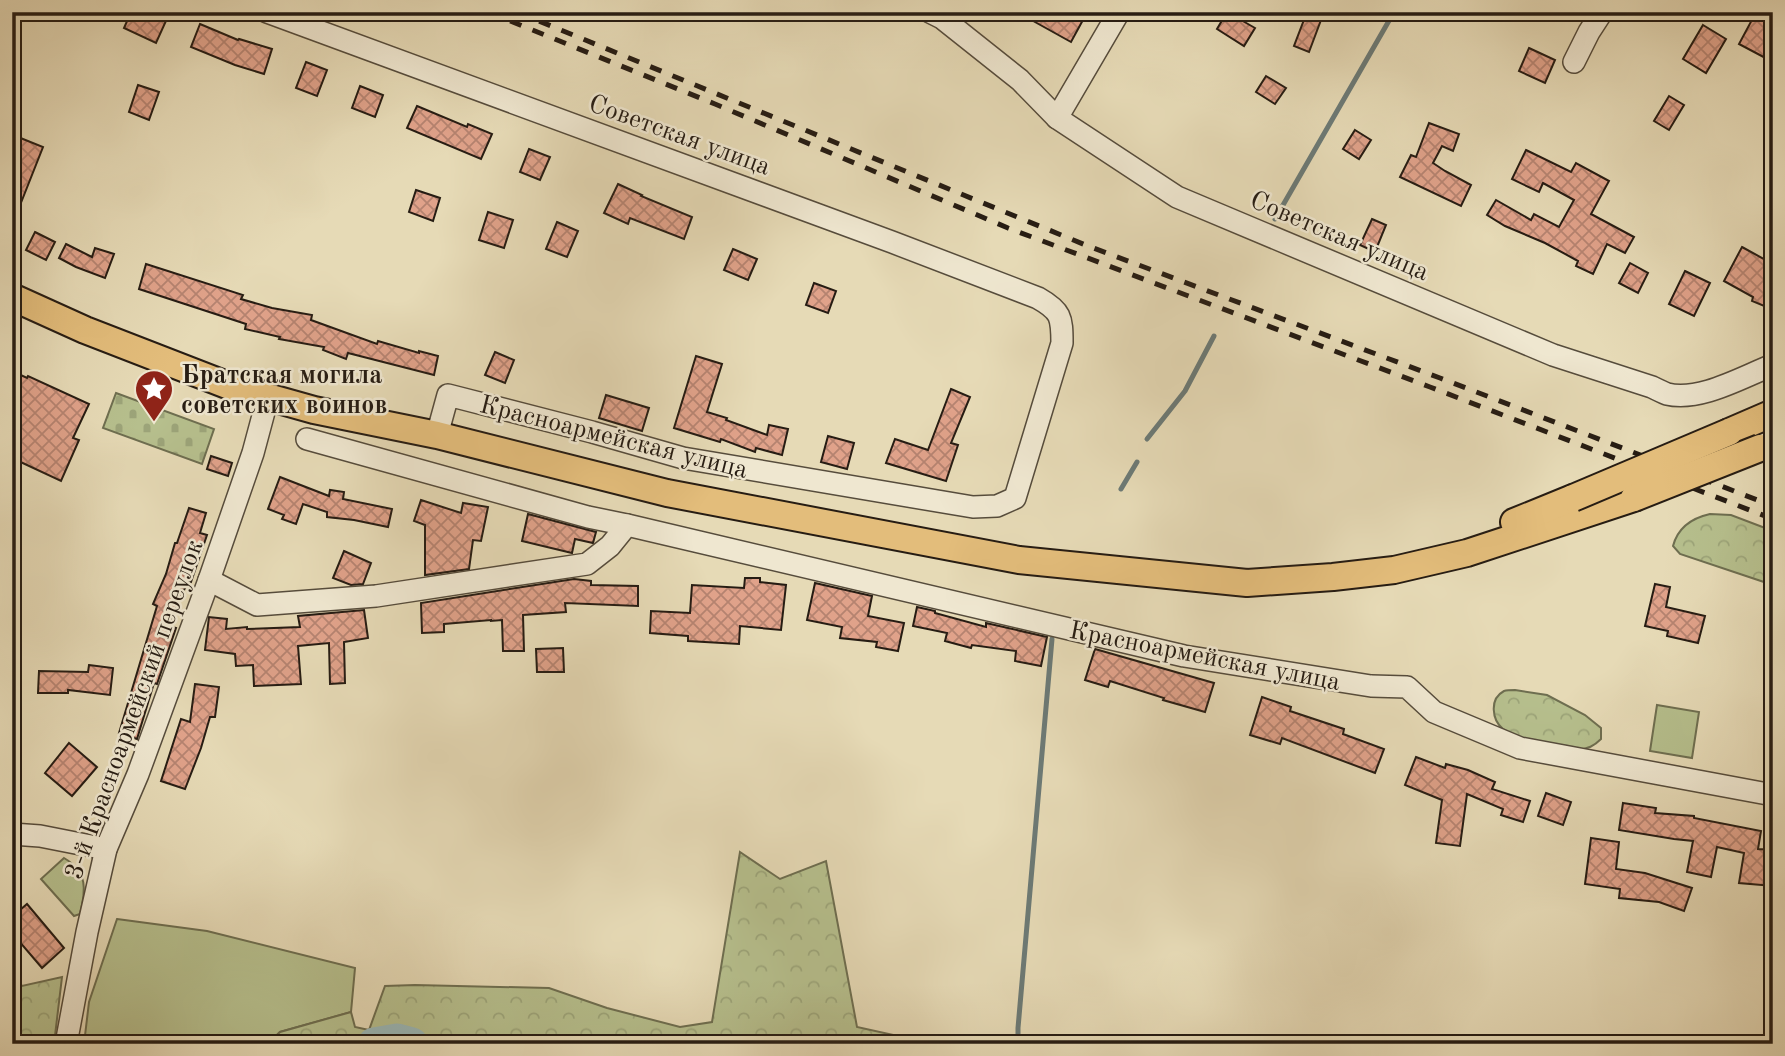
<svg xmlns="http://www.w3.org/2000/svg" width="1785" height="1056" viewBox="0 0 1785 1056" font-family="'Old Standard TT',serif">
<defs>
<pattern id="forest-crowns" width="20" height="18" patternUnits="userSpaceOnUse" patternTransform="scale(1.75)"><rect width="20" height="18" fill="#b6bf8d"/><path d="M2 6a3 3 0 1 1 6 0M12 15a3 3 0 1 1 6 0" fill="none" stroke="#9ca479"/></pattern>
<pattern id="cemetery-stones" width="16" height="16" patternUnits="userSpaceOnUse" patternTransform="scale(1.75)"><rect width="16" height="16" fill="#b6bf8d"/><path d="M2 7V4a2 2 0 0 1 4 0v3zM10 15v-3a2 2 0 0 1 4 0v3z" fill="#9ca479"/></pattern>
<pattern id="building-cross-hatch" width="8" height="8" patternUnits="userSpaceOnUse" patternTransform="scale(1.75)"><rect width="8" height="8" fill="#e0a28a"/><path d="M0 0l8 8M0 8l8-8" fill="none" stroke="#b58370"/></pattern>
</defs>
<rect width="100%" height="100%" fill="#e6dab6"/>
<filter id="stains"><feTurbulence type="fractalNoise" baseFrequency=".00286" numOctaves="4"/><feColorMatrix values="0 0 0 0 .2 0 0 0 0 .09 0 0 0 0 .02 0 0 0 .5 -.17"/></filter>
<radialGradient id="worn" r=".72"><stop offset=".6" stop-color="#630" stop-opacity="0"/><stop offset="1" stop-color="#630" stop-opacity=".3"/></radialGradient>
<g fill="#b6bf8d" stroke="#6e6e50" stroke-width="2">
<polygon points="1657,705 1699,712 1692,758 1650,751"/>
<path d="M64,858C88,872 86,890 80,914L74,916L41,879Z"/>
<polygon points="117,919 207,931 355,968 351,1012 280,1032 268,1044 84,1044 89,1002"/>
</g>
<g fill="url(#forest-crowns)" stroke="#6e6e50" stroke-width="2">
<path d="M1710,514L1731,515L1773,531V585L1680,554L1673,546C1678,527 1692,518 1710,514Z"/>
<path d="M1515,690L1547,695L1585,715L1601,728V739C1594,746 1588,749 1577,750C1564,752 1514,737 1503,729C1492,720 1489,699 1504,691C1507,690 1511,690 1515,690Z"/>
<polygon points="740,852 780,879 826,861 857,1027 934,1044 268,1044 280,1032 351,1012 355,1027 369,1030 385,986 415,985 549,988 607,1008 680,1027 712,1022"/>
<polygon points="12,975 22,986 62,977 54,1044 12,1044"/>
</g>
<polygon fill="url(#cemetery-stones)" stroke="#6e6e50" stroke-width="2" points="116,393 214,429 202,464 103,428"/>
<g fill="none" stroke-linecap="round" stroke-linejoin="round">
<g stroke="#6c7a76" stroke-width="5">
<polyline points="1275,219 1394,12"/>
<polyline points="1147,439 1185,391 1214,336"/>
<polyline points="1121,489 1137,462"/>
<polyline points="1018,1044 1018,1028 1052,639"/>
</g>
<polyline stroke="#9ab8b8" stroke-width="33" points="374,1044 397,1040 412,1044"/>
</g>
<g fill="url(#building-cross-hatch)" stroke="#261c13" stroke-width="2">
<polygon points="131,12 170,12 156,43 124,28"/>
<polygon points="1017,12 1074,12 1084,18 1071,42"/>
<polygon points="1227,12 1255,28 1244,46 1217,29"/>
<polygon points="1307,12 1324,12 1309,52 1294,46"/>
<polygon points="1754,16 1773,26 1773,62 1739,44"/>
<polygon points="200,24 238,40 239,39 272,49 264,74 235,65 191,47"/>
<polygon points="1703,25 1726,39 1706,73 1683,59"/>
<polygon points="1529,48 1555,60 1545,83 1519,71"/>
<polygon points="306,62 327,70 317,96 296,88"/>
<polygon points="1266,76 1286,88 1275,104 1256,92"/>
<polygon points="138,85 159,92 149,120 129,112"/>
<polygon points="360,86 383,95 375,117 352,108"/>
<polygon points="1669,96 1684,105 1669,130 1654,121"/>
<polygon points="417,106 467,127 468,124 492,134 481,159 407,128"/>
<polygon points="1429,123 1459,134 1453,151 1442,146 1433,163 1445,171 1471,185 1461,206 1400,177 1411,155 1416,157"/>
<polygon points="1355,130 1371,140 1359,159 1343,149"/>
<polygon points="18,137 43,147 13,223 12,152"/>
<polygon points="529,149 550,157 540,180 520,172"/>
<polygon points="1526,150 1571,172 1576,163 1609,181 1591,214 1634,237 1625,253 1607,244 1593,274 1576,266 1578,261 1545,243 1505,226 1487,215 1496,200 1531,220 1534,214 1559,227 1574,200 1543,183 1539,192 1512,179"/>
<polygon points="618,184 642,195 641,196 692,217 684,239 630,218 628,224 604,213"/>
<polygon points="416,190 440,198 433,221 409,212"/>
<polygon points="488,212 513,220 504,248 479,240"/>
<polygon points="1372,219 1386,225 1375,252 1360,245"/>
<polygon points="557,222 578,231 567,257 546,249"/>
<polygon points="35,232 55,242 46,260 26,250"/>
<polygon points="66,244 92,257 95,248 114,254 105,278 76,267 59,258"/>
<polygon points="1742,247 1773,264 1773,299 1769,308 1752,301 1753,297 1724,281"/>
<polygon points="733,249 757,259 748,280 724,270"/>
<polygon points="1630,263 1648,273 1638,293 1619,283"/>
<polygon points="146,264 243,295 241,299 272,308 312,315 311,320 377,344 378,341 419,353 419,351 438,356 434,375 348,353 346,359 323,350 324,347 279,339 280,337 245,329 246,324 139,289"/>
<polygon points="1685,271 1710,283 1694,316 1669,304"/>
<polygon points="814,283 836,291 828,313 806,305"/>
<polygon points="495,352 514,360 505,383 485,375"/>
<polygon points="696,356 722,364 707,412 727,418 726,420 767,435 769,425 788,429 782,455 756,448 755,452 721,439 720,442 674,428"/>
<polygon points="12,371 27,378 28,376 89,404 73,438 79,440 61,481 12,458"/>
<polygon points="951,389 970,397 951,443 958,445 946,481 886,463 895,439 928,450"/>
<polygon points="606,395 649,408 642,431 599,418"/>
<polygon points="828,436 854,443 847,469 821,462"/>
<polygon points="211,456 232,463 228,476 207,469"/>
<polygon points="280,477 329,496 330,490 344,492 343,499 392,509 388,527 354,520 327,517 327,512 303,504 296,524 282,519 284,515 268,509"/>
<polygon points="421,500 461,513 463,503 488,507 481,541 473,540 469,569 425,575 425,525 414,521"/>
<polygon points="189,508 206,513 200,533 207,535 191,582 188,581 168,626 176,628 157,684 154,683 137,739 119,733 157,606 153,604 166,574 175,543 177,543"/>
<polygon points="528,514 596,532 593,543 575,539 572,553 522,541"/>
<polygon points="344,551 371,563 363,584 351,585 333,578"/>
<polygon points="745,578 760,578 760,582 786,585 781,630 740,626 739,644 688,641 688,636 650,633 651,611 690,613 692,585 744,588"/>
<polygon points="574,579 591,581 591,585 638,586 638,606 565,603 566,612 523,615 524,651 503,651 502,620 491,621 491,620 444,624 444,632 422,633 421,603"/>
<polygon points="815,583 872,596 868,616 904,623 898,651 876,647 877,642 840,638 842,627 807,620"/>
<polygon points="1655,584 1670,587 1666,607 1705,616 1698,643 1667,636 1668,631 1645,626"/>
<polygon points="917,607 935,611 935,613 986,627 986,623 1047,637 1041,666 1015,661 1016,651 972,645 971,648 945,641 947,633 913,626"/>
<polygon points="364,610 368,638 344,642 345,683 330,684 329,643 298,646 301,684 254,686 253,665 236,666 235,654 205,650 209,617 227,619 226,629 247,627 247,629 300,627 298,616"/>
<polygon points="563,648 564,672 537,672 536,649"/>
<polygon points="1095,649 1214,683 1205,712 1163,700 1164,698 1110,681 1108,687 1085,680"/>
<polygon points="89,665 113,668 110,695 68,690 68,693 38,693 39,671 88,672"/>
<polygon points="195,684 219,687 215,717 210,717 201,748 185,789 161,781 181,719 190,722"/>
<polygon points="1262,697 1291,707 1290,711 1344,729 1343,734 1384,749 1375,773 1282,738 1280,744 1250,735"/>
<polygon points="69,743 97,767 72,796 45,773"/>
<polygon points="1416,757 1445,768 1446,764 1468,770 1495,782 1492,789 1530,801 1523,822 1501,815 1503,809 1467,794 1460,846 1436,843 1442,800 1405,785"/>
<polygon points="1546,793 1571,802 1563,825 1538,816"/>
<polygon points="1623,803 1656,808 1655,813 1694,816 1694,818 1761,831 1758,849 1773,850 1773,886 1739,883 1744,853 1717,847 1711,877 1687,872 1693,841 1674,839 1619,830"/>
<polygon points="1591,838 1619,842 1616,869 1645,873 1692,888 1684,911 1659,902 1619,898 1620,889 1585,884"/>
<polygon points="27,904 64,948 42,968 12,933 12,917"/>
</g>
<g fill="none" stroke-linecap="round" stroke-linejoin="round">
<defs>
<g id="minor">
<path d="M267,12L892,242L1038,298C1061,311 1062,317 1062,343L1015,498L997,506L973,507L683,458L592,432L448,395L437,435"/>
<path d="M930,12L942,18L1020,80L1057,118L1177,197L1553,355L1652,387C1656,389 1662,392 1667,394C1700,402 1742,377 1773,365"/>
<polyline points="1574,62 1589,32 1602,12"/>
<polyline points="1057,118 1119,12"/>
<polyline points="307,439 588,517 627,525"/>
<polyline points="209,580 257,605 376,596 587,564 610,546 627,525 1184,656 1371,686 1407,687 1434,712 1520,748 1773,795"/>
<polyline points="12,834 40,836 106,849"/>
<polyline points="66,1044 87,932 106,849 138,774 209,580 253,453 268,397"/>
</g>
<g id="major">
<polyline points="12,297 85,330 232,387 314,410 437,435 667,493 1019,560 1247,583 1333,577 1394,570 1467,553 1634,498"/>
<polyline points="1729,432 1773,413"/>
<polyline points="1514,522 1573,498"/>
</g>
</defs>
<use href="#minor" stroke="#564c3c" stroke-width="24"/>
<use href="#major" stroke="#261c13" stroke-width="30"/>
<use href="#minor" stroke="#efe7d0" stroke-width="21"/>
<use href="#major" stroke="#e3bd7b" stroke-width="26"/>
<g stroke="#261c13" stroke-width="5" stroke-dasharray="12 12" stroke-linecap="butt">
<polyline points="488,12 715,104 1008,228 1430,387 1773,519"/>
<polyline points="517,12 1088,246 1440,378 1773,506"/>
</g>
<defs>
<g id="major-bridge">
<polyline points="1573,498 1729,432"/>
<polyline points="1634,498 1760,448"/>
</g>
</defs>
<use href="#major-bridge" stroke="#261c13" stroke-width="30" stroke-linecap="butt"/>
<use href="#major-bridge" stroke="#e3bd7b" stroke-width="26"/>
</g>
<defs>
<symbol id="sight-pin" viewBox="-11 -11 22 30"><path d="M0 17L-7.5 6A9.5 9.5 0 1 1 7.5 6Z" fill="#8f2418" stroke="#efe7d0"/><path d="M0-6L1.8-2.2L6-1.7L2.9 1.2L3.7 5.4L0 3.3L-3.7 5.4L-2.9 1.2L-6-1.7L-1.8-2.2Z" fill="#fff"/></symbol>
</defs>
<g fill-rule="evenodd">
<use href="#sight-pin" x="132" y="367" width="44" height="60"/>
</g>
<g text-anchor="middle" stroke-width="5" stroke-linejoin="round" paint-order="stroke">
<g font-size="26" fill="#261c13" stroke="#efe7d0">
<text transform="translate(680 134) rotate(20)" y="9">Советская улица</text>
<text transform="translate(1340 235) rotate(23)" y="9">Советская улица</text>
<text transform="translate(614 436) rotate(14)" y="9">Красноармейская улица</text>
<text transform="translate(1205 655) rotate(11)" y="9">Красноармейская улица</text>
<text transform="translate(133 709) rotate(-70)" y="9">3-й Красноармейский переулок</text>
</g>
<g font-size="26" font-weight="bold" fill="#261c13" stroke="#efe7d0" text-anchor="start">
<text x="181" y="383">Братская могила<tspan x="181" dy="30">советских воинов</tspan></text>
</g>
</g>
<rect width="1785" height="1056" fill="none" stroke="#e6dab6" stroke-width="42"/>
<rect x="14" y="14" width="1757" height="1028" fill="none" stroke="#261c13" stroke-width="3.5"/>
<rect x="21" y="21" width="1743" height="1014" fill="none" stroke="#261c13" stroke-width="2"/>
<rect width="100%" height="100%" filter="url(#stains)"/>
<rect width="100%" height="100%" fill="url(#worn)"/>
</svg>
